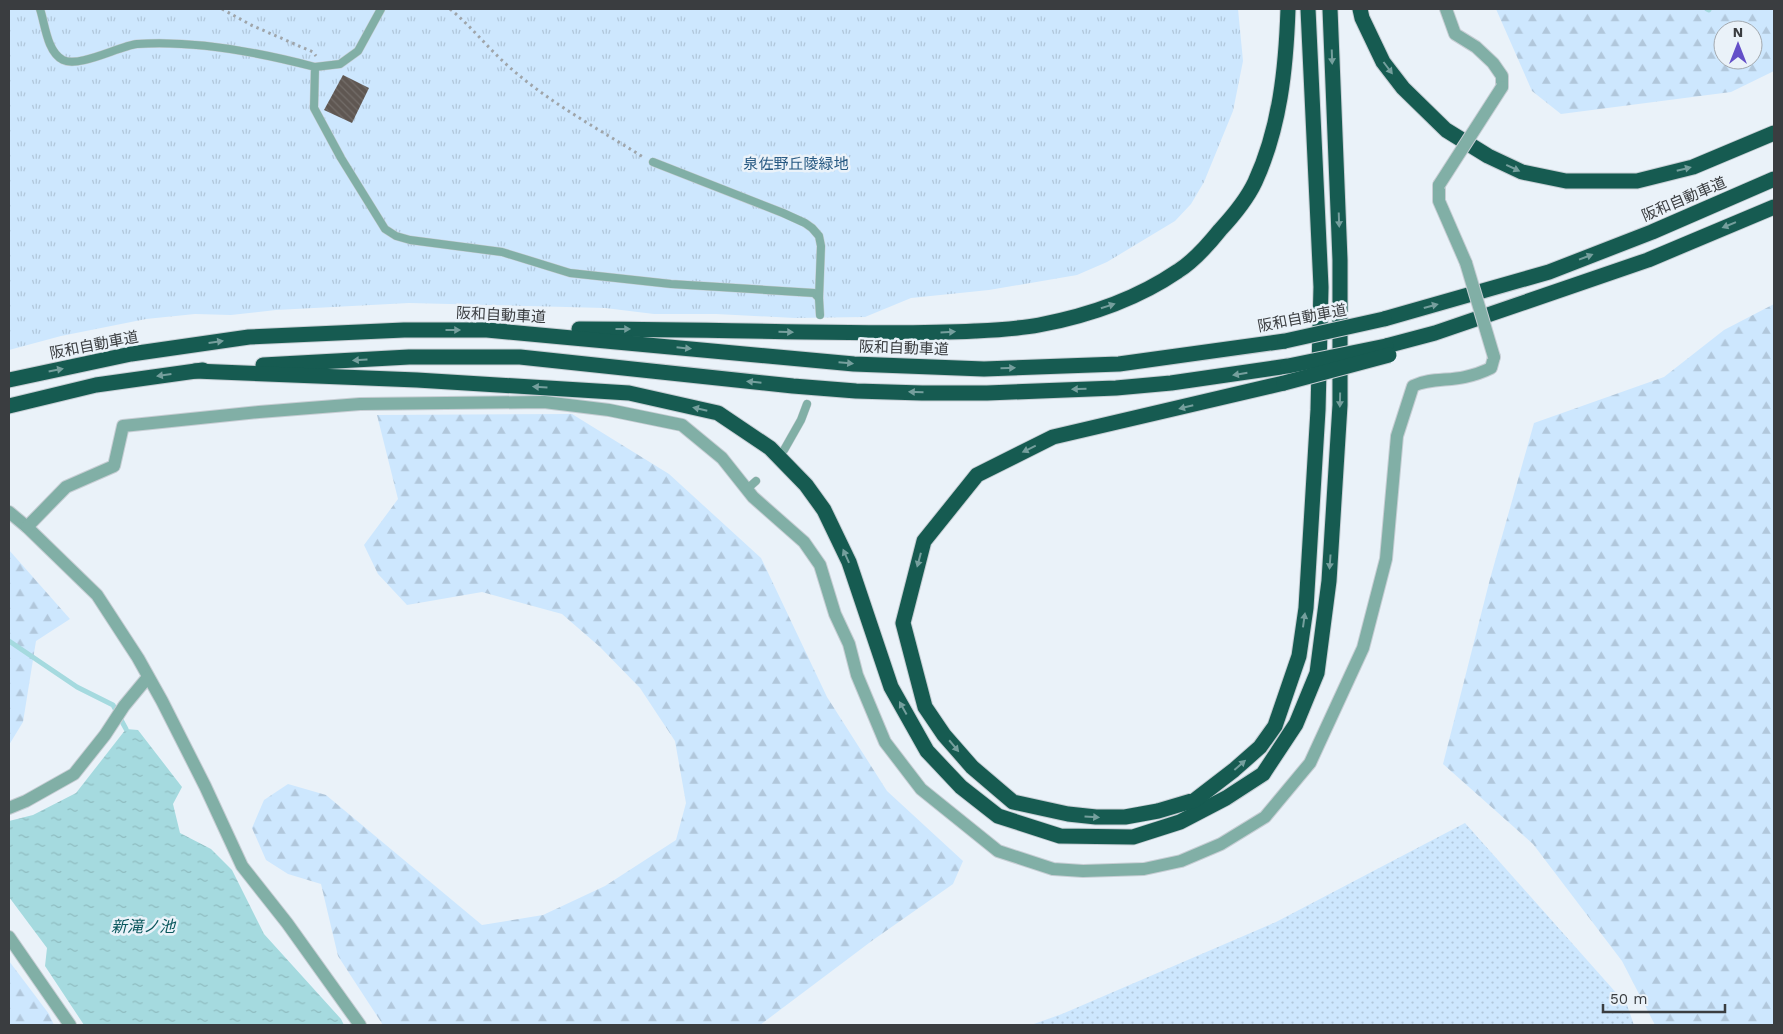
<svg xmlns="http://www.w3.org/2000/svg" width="1783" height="1034" viewBox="0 0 1783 1034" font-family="'Work Sans','Noto Sans JP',sans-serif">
<defs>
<pattern id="grass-dots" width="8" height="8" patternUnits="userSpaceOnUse" patternTransform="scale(1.25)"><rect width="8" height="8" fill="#cde7fe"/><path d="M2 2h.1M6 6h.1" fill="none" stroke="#b1c7db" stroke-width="1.8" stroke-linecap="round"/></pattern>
<pattern id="forest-firs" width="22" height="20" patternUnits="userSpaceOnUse" patternTransform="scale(1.25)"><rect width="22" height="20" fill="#cde7fe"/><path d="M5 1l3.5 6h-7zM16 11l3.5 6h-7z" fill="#b1c7db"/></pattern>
<pattern id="park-tufts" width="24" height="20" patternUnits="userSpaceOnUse" patternTransform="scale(1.25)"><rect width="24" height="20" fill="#cde7fe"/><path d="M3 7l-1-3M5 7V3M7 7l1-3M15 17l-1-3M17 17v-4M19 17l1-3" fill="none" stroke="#b1c7db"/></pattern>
<pattern id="water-ripples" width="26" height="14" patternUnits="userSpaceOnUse" patternTransform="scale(1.25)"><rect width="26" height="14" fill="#a5dadf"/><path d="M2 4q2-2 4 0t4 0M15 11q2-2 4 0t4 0" fill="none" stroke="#8fbcc0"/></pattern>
<pattern id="building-back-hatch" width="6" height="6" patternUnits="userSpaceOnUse" patternTransform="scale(1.25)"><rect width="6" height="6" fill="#5f5752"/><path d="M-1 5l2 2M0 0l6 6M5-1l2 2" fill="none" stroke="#736d69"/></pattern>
</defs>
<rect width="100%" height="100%" fill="#eaf2f9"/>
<polygon fill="url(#grass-dots)" points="1465,823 1627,1005 1634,1025 1031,1025 1062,1014 1276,922"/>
<g fill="url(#forest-firs)" fill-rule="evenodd">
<path d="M1496,9H1774V71L1731,92L1561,114L1532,91ZM1723,30H1753V60H1723Z"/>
<polygon points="1774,304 1774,1025 1655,1025 1622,961 1533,844 1443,764 1490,579 1534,423 1664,377 1724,330"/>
<polygon points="572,414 669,474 761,558 827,697 887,791 963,861 953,884 873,940 760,1025 383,1025 338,956 321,884 288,874 266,860 252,828 264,800 288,784 326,795 482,925 543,915 605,886 676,840 686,803 675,741 640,688 600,647 562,614 482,592 407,605 378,574 364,545 398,499 377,415"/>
<polygon points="9,550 70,619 36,641 23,722 9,745"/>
<polygon points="9,961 49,1014 54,1025 9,1025"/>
</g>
<polygon fill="url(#park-tufts)" points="9,9 1238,9 1243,61 1233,111 1204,182 1191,204 1175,221 1107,262 1077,275 989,290 911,298 865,317 795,318 716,314 654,314 605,308 409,303 276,310 231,315 195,314 146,319 61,336 9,350"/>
<polygon fill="url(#water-ripples)" points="126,729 138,730 182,787 173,804 180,833 211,849 232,870 264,934 341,1019 344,1025 84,1025 45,966 47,948 9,897 9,821 33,815 76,793"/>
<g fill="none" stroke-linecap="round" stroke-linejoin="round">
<g stroke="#a5dadf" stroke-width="5">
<polyline points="1707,9 1709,10"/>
<polyline points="9,641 77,687 113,705 126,729"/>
</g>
</g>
<polygon fill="url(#building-back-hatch)" points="343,75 369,88 352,123 324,110"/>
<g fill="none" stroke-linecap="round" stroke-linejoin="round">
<defs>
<g id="service">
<path d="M40,9C45,24 47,52 63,60C79,68 119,46 137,44C195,40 258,52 315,67L314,108L341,158L385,229L396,236L410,240L502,252L570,273L671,284L814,293L819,298L820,315"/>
<polyline points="315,67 340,64 358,51 381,9"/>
<polyline points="653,162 783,213 805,223 812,228 819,236 821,246 819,298"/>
<polyline points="784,450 801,420 807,404"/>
<polyline points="747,489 756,481"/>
</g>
<g id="minor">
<polyline points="1446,9 1455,34 1476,47 1493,63 1502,76 1502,87"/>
<polyline points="1439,185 1439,201 1466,263"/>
<polyline points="9,512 27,527 97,595 138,658 162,701 205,786 242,866 287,923 360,1025"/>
<path d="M27,527L66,487L114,466L123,426L259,412L360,404L544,402L609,410L682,425L722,458L753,497L804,542L820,565L835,614L849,644L857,675L885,742L921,789L998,851L1053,869L1083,871L1144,869L1181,861L1221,844L1265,817L1310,763L1363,648L1386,559L1397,436L1413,386C1429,378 1448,381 1465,377C1474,375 1483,372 1491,368L1494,357"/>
<polyline points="9,808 26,801 74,774 105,735 124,706 148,677"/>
<polyline points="9,937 70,1025"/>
</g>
<g id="motorway">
<polyline points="1360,9 1362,18 1383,62 1403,88 1446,130 1488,156 1522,172 1566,181 1637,181 1693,167 1774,133"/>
<polyline points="1384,319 1549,272 1652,232 1774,179"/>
<path d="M579,329C655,329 731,331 806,332C863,333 919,334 975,331C996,330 1018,329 1039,325C1087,316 1137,299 1178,271C1194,261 1208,245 1220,230C1233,216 1247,199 1255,182C1280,128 1286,68 1288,9"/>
<polyline points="1386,346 1435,333 1648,260 1774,207"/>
<polyline points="263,365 409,357 520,357 793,386 856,391 922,393 987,393 1116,388 1171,383 1288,366"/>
<polyline points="195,371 417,380 629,393 718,413 770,448 806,485 824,510 849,562 891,687 927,751 961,787 998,816 1060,836 1133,837 1180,822 1226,798 1263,774 1296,724 1317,673 1329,581 1340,405 1340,260 1330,9"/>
<polyline points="9,380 131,354 249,337 404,330 487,330 854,364 984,369 1119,364 1285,341"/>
<polyline points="1284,383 1053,437 977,475 924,541 903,623 925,707 944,735 972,767 1013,802 1068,814 1096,817 1125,817 1158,811 1195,800 1234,770 1260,747 1275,726 1299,656 1306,608 1318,410 1321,287 1308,9"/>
<polyline points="9,406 96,385 203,370"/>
</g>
</defs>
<use href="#service" stroke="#c7ced4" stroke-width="9"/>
<use href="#minor" stroke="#c7ced4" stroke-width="14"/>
<use href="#motorway" stroke="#c7ced4" stroke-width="17"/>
<g stroke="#9fa5aa" stroke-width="3" stroke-dasharray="2.5 4" stroke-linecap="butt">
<polyline points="222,9 251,25 313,52 316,56"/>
<path d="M450,9C471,26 487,47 507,65C548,102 597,128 643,157"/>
</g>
<use href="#service" stroke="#81afa6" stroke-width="8"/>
<use href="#minor" stroke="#81afa6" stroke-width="12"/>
<use href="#motorway" stroke="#165b51" stroke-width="15"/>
<defs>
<g id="minor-bridge">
<polyline points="1439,185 1502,87"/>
<polyline points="1466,263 1494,357"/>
</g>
<g id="motorway-bridge">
<polyline points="1285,341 1384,319"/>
<polyline points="1288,366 1386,346"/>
<polyline points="1284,383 1389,355"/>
</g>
</defs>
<use href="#minor-bridge" stroke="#c7ced4" stroke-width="14" stroke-linecap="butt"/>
<use href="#motorway-bridge" stroke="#c7ced4" stroke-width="17" stroke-linecap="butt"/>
<use href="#minor-bridge" stroke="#81afa6" stroke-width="12"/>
<use href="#motorway-bridge" stroke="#165b51" stroke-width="15"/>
</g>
<defs><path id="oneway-solid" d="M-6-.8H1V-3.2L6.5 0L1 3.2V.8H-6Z" transform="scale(1.25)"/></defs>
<g fill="#759f9d">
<use href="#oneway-solid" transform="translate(1332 57) rotate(88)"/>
<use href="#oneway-solid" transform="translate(1388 68) rotate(53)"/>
<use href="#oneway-solid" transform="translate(1513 168) rotate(25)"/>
<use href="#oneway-solid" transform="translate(1684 169) rotate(-14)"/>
<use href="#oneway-solid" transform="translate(1339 220) rotate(88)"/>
<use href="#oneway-solid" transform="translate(1729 225) rotate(158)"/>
<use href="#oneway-solid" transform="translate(1586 257) rotate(-21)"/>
<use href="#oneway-solid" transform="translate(1108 306) rotate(-18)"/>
<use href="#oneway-solid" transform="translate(1431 306) rotate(-15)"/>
<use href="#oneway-solid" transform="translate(623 329)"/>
<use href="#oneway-solid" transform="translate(453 330)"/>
<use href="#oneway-solid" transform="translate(786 332) rotate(1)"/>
<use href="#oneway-solid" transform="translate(948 332) rotate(-3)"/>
<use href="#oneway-solid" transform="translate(216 342) rotate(-8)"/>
<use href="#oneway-solid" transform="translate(684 348) rotate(6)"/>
<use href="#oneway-solid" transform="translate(360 360) rotate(177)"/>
<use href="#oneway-solid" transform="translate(846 363) rotate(5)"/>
<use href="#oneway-solid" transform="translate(1008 368) rotate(-1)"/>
<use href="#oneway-solid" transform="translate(56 370) rotate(-11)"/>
<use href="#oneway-solid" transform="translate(1240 374) rotate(171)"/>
<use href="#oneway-solid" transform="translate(164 375) rotate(172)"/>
<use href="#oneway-solid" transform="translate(754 382) rotate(-174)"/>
<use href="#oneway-solid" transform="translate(540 387) rotate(-177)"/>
<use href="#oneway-solid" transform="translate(1079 389) rotate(179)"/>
<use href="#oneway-solid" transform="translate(916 392) rotate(-178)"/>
<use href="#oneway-solid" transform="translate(1340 400) rotate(91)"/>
<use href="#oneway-solid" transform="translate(1186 407) rotate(166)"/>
<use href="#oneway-solid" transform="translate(700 409) rotate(-167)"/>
<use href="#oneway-solid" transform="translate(1029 449) rotate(154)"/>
<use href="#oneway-solid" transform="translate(846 556) rotate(-114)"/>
<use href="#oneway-solid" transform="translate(919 560) rotate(105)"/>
<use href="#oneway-solid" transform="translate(1330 562) rotate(94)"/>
<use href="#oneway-solid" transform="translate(1304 620) rotate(-82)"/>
<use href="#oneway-solid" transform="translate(903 708) rotate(-119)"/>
<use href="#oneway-solid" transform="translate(954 746) rotate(50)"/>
<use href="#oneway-solid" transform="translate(1240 765) rotate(-41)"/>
<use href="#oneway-solid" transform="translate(1092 817) rotate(4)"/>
</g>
<g text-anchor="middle" stroke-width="5" stroke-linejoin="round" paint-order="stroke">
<g font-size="15" fill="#285a83" stroke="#eaf2f9">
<text x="796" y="169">泉佐野丘陵緑地</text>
</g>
<g font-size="15" fill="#3a3d40" stroke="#eaf2f9">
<text transform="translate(1684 199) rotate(-23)" y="5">阪和自動車道</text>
<text transform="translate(501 315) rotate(3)" y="5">阪和自動車道</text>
<text transform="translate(1302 318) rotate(-11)" y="5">阪和自動車道</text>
<text transform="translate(94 345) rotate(-11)" y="5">阪和自動車道</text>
<text transform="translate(904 348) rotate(2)" y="5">阪和自動車道</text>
</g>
<g font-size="16" font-style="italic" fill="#0a575d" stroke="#eaf2f9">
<text x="143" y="932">新滝ノ池</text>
</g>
</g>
<rect width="1783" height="1034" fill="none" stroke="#3a3d40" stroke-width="20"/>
<g transform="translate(1738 45)"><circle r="24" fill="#eaf2f9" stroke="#a4aaaf"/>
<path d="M0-4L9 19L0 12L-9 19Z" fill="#634fc8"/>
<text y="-8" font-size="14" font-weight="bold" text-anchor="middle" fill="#3a3d40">N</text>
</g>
<path d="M1603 1004v8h122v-8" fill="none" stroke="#3a3d40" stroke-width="2.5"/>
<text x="1610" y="1004" font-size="15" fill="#3a3d40" stroke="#eaf2f9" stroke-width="4" paint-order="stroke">50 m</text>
</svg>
